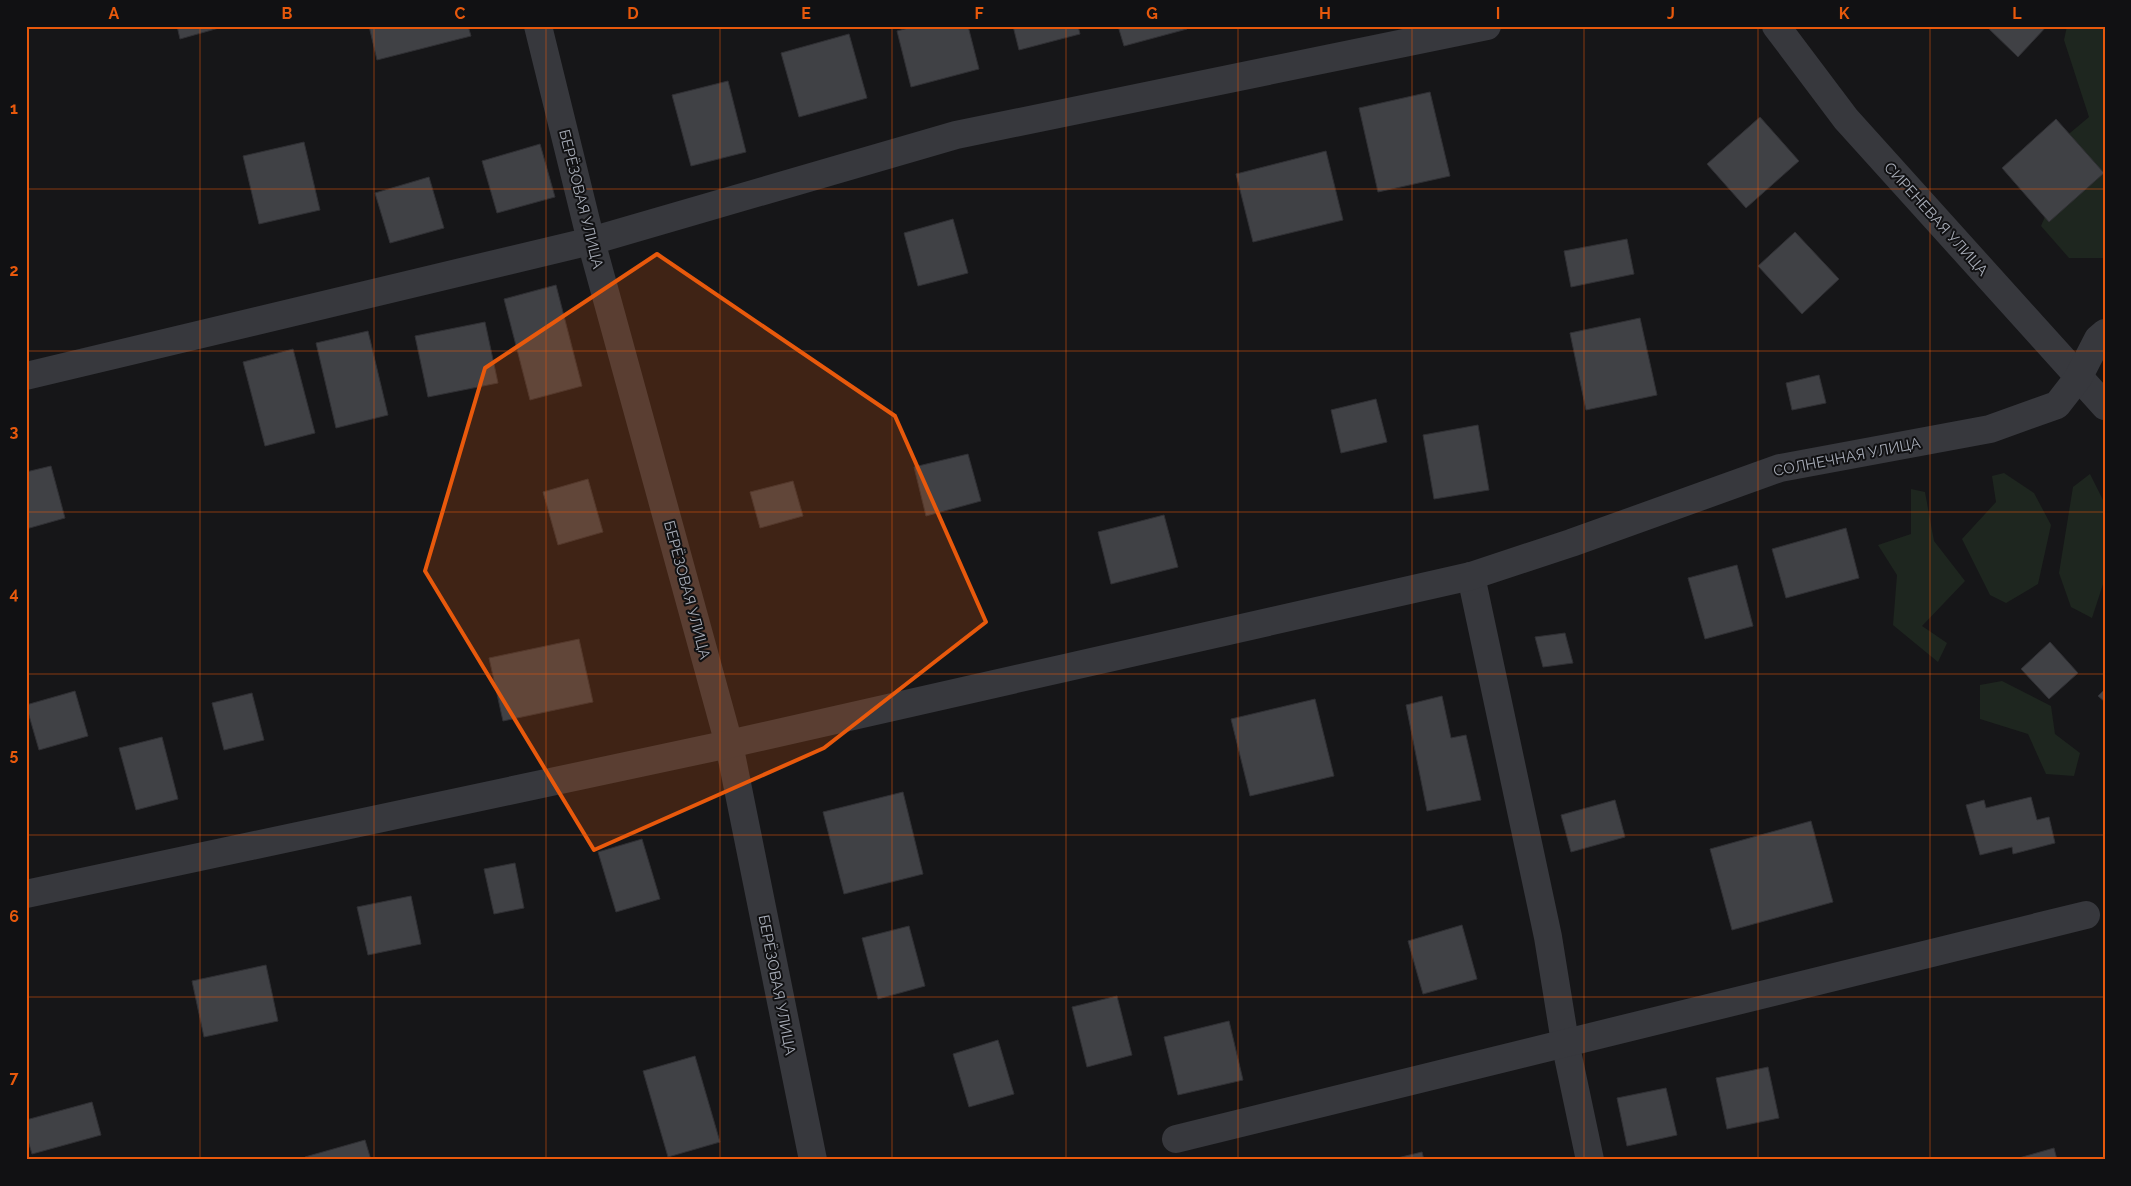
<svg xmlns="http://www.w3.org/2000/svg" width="2131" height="1186" viewBox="0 0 2131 1186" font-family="Raleway,sans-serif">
<rect width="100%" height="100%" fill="#161618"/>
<g fill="#1e261f">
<polygon points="2067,26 2105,26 2105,260 2103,258 2069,258 2041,226 2050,205 2026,170 2089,117 2064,40"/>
<polygon points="2004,473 2034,493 2051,525 2038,584 2006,603 1990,595 1962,539 1996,502 1992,476"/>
<polygon points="2090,474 2105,504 2105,578 2092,618 2071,607 2059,573 2073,487"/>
<polygon points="1911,489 1925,492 1934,541 1965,581 1922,626 1947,643 1938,662 1893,625 1897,575 1878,545 1911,534"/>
<polygon points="2002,681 2051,706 2055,734 2080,753 2074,776 2046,774 2028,734 1980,719 1980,685"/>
</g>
<g fill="#404145" stroke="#303034">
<polygon points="177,26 226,26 180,39"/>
<polygon points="369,26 468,26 471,36 377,60"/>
<polygon points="916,26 968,26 979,69 911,87 897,31"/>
<polygon points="1013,26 1078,26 1080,34 1019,50"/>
<polygon points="1118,26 1186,26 1187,29 1124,46"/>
<polygon points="1986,26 2047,26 2018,57"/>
<polygon points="849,34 867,98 799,117 781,53"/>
<polygon points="728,81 746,152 691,166 672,95"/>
<polygon points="1430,92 1450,176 1378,192 1359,108"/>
<polygon points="1760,117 1799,161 1746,208 1707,164"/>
<polygon points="2056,119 2104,173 2049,222 2002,168"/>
<polygon points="304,142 320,210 259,224 243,156"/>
<polygon points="540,144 555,197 497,213 482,161"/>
<polygon points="1326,151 1343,220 1253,242 1236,174"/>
<polygon points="429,177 444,228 390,243 375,193"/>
<polygon points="953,219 968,273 918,286 904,233"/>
<polygon points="1795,232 1839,279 1802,314 1758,266"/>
<polygon points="1627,239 1634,274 1571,287 1564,251"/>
<polygon points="556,285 582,386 530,400 504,299"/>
<polygon points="1640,318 1657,395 1586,410 1570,333"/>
<polygon points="485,322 498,383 428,397 415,336"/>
<polygon points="368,331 388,415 336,428 316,343"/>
<polygon points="293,349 315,433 265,446 243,362"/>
<polygon points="1819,375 1826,403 1792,410 1786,383"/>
<polygon points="1376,399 1387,442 1341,453 1331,410"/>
<polygon points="1478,425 1489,490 1434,499 1423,435"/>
<polygon points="968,454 981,501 926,516 914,467"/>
<polygon points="51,466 65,518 26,529 26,472"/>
<polygon points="588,479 603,532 558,545 543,492"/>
<polygon points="793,481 803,516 760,528 750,492"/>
<polygon points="1164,515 1178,567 1111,584 1098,532"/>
<polygon points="1846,528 1859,578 1786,598 1772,549"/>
<polygon points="1737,565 1753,626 1705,639 1688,578"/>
<polygon points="1565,633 1573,663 1543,667 1535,637"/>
<polygon points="579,639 593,702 503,721 489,658"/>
<polygon points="2050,642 2078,673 2049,699 2021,669"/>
<polygon points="2105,689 2105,702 2098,696"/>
<polygon points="75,691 88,736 39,750 26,705"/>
<polygon points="252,693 264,740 224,750 212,703"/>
<polygon points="1442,696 1451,738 1466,735 1481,800 1427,811 1406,705"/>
<polygon points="1315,699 1334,776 1250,796 1231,719"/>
<polygon points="162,737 178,799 136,810 119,748"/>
<polygon points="903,792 923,874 844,894 823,812"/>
<polygon points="2031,797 2037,820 2049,817 2055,843 2013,854 2012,847 1980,855 1966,805 1984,800 1986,808"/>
<polygon points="1615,800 1625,837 1571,852 1561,815"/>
<polygon points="1811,821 1833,902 1732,930 1710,849"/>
<polygon points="642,839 660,899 616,912 598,852"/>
<polygon points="515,863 524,908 494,914 484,869"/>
<polygon points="411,896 421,944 368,955 357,907"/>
<polygon points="1462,925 1477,979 1423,994 1408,941"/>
<polygon points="909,926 925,986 878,999 862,938"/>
<polygon points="266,965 278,1021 204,1037 192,981"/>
<polygon points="1117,996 1132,1055 1087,1067 1072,1007"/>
<polygon points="1229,1021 1243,1080 1178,1095 1164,1037"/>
<polygon points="998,1040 1014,1094 969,1107 953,1054"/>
<polygon points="695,1056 720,1142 668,1157 643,1071"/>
<polygon points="1768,1067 1779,1118 1727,1129 1716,1078"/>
<polygon points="1666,1088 1677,1135 1627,1146 1617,1098"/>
<polygon points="92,1102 101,1135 32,1154 26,1134 26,1120"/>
<polygon points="365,1140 371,1160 306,1160 305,1157"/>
<polygon points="2054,1148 2057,1160 2012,1160"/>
<polygon points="1422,1152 1424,1160 1389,1160"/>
</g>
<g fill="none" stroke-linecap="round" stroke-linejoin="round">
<g stroke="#37383d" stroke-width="28">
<polyline points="538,26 591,241 729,744 813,1160"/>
<polyline points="1776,26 1846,119 2105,406"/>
<polyline points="26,376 591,241 956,135 1487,26"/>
<polyline points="1471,576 1548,937 1565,1042 1590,1160"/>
<polyline points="26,894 729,744 1471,576 1571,543 1780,468 1990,429 2057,405 2078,378 2098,339 2105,333"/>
<polyline points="1176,1139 2086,915"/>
</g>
</g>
<path fill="#e8590c" fill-opacity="0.2" stroke="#e8590c" stroke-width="4" stroke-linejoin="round" d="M657,254L895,416L986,622L824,748L594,850L425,571L485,368Z"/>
<path fill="none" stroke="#e8590c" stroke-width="1" stroke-opacity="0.55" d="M200,26V1160M374,26V1160M546,26V1160M720,26V1160M892,26V1160M1066,26V1160M1238,26V1160M1412,26V1160M1584,26V1160M1758,26V1160M1930,26V1160M26,189H2105M26,351H2105M26,512H2105M26,674H2105M26,835H2105M26,997H2105"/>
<g text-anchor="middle" stroke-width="4" stroke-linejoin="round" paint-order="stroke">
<g font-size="15" fill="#a8adb8" stroke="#111113">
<text transform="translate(581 199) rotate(76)" y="5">БЕРЁЗОВАЯ УЛИЦА</text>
<text transform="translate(1936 219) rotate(48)" y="5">СИРЕНЕВАЯ УЛИЦА</text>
<text transform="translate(1847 457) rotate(-11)" y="5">СОЛНЕЧНАЯ УЛИЦА</text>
<text transform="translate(687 590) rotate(75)" y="5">БЕРЁЗОВАЯ УЛИЦА</text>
<text transform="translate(777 985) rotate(79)" y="5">БЕРЁЗОВАЯ УЛИЦА</text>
</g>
</g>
<rect width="2131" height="1186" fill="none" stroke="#111113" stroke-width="55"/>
<rect x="28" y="28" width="2076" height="1130" fill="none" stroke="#e8590c" stroke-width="2"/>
<g font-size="16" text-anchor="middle" font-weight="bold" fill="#e8590c">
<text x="114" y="19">A</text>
<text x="287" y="19">B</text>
<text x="460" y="19">C</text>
<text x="633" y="19">D</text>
<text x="806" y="19">E</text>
<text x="979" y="19">F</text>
<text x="1152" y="19">G</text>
<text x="1325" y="19">H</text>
<text x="1498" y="19">I</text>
<text x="1671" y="19">J</text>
<text x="1844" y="19">K</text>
<text x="2017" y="19">L</text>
<text x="14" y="114">1</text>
<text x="14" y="276">2</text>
<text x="14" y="437">3</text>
<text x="14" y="599">4</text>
<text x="14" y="760">5</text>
<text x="14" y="922">6</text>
<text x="14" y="1083">7</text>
</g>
</svg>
